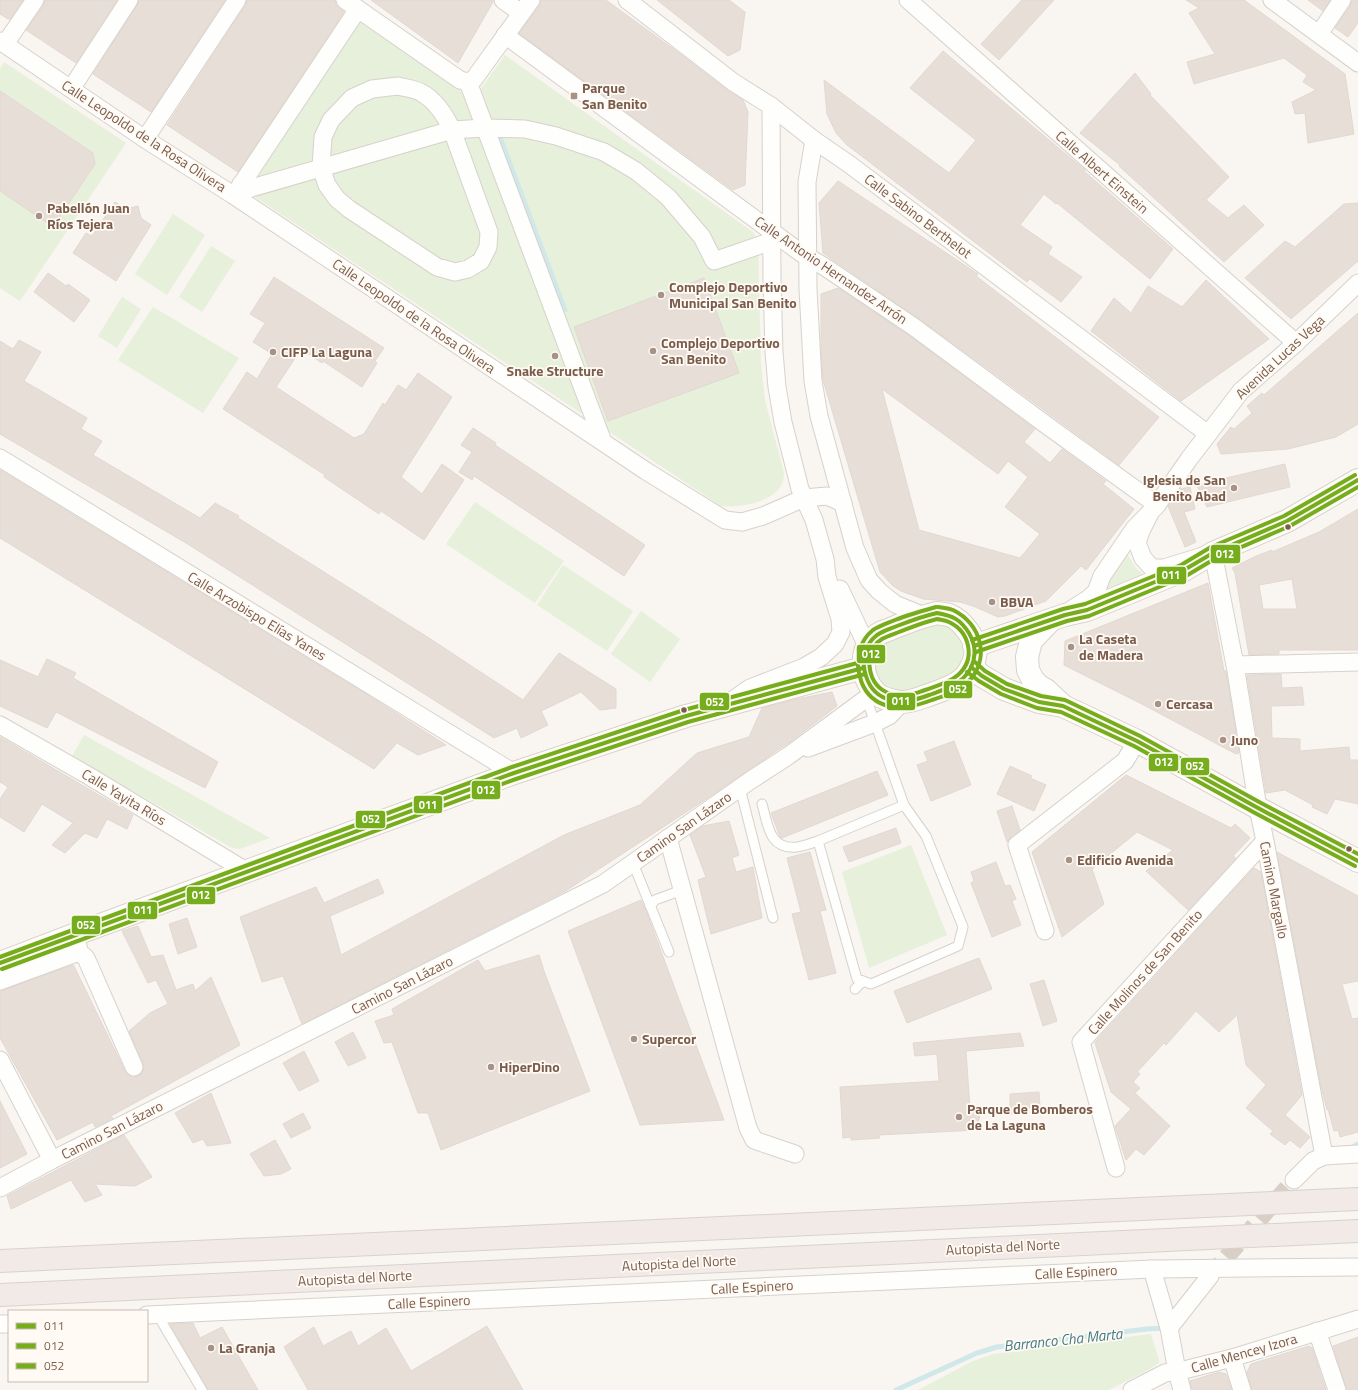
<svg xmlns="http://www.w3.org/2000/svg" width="1358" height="1390" viewBox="0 0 1358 1390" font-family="'Titillium Web',sans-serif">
<rect width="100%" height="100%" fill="#f9f5f0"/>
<g fill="#e7f0db">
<path d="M360,20L468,96L477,94L505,55L753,232L758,240L761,364L765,400L784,473C785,501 742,508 721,506L246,191Z"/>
<polygon points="4,62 126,143 20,301 0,288 0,69"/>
<polygon points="173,214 205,235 167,295 135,274"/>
<polygon points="211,246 235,261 202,312 179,297"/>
<polygon points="122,297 141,309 117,348 98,336"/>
<polygon points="153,307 239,358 203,413 118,360"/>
<polygon points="475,502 564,561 535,603 446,544"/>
<polygon points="1127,554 1136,568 1147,578 1099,597 1123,556"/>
<polygon points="563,565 633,611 607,651 537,605"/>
<polygon points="641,611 680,639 650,682 611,654"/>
<path d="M931,624C938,624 948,625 954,631C964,641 968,662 956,672C944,682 925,686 911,692C887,700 864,666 881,647C893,634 915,630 931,624Z"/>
<polygon points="84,735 270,838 240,849 232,848 72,756"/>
<polygon points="911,845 947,935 869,968 842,872"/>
<polygon points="1151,1334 1159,1360 1159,1363 1150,1369 1109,1390 918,1390 973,1361 993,1354"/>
</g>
<polygon fill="#d0e8ea" points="501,133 568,311 560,314 494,134"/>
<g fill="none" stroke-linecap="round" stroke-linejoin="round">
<g stroke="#d0e8ea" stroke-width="5">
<polyline points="1349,1149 1358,1144"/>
<polyline points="896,1390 977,1353 997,1347 1147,1329 1167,1328"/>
</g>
</g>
<g fill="#e6ded7" stroke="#e2d8d2" fill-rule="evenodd">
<polygon points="0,0 23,0 10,19 8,19 0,14"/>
<polygon points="45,0 117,0 76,63 26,30 43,6"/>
<polygon points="139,0 225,0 151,112 93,74 137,5"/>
<polygon points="247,0 335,0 336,5 344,12 238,172 167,125 245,6"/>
<polygon points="371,0 493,0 493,2 458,63"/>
<polygon points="541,0 606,0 676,51 727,90 743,100 748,112 745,185 733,190 519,33 539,6"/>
<polygon points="657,0 729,0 745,12 740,50 728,56"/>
<polygon points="1022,0 1054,0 999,60 981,44"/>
<polygon points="1186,0 1244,0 1345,74 1354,134 1308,143 1305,113 1295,114 1292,102 1316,90 1303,82 1307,75 1284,58 1194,84 1187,62 1215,54 1189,13 1199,8"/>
<polygon points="1308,0 1330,0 1323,11"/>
<polygon points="1352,0 1358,0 1358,23 1348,37 1335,28 1350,6"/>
<polygon points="943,51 1080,166 1085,170 1084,171 1173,249 1150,279 1057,203 1056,204 1044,194 1020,225 1052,247 1048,254 1082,277 1061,302 1030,279 1027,282 847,145 836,133 827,114 824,80 949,173 976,140 910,88"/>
<polygon points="1135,73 1151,94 1150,95 1229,177 1206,200 1228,218 1244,205 1264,225 1224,262 1119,166 1120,165 1080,133"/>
<polygon points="0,91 93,153 95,164 53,227 0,191"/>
<polygon points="838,181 978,274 976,276 1159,417 1119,465 920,319 823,253 819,203"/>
<polygon points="115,202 126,209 138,206 141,218 151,225 116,281 73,253 86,233 92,236"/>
<polygon points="1358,203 1358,261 1291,319 1245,278 1285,241 1295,247 1344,204"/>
<polygon points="48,273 66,286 68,284 90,300 74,322 34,292"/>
<polygon points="274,277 384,348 375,361 377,363 362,387 323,361 322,363 301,349 276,387 354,438 364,434 383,403 385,405 398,385 406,390 418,373 452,397 401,477 422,494 442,464 464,480 424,540 381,511 379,514 324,477 325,475 223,409 247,372 257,379 272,354 253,342 265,323 250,314"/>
<polygon points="704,278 739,373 608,421 574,327"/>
<polygon points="1206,280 1269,339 1181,401 1091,331 1114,298 1131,313 1148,286 1182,307"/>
<path d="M838,288L908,335L1035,429L1024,442L1050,463L1062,449L1106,481L1103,484L1134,509L1086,570L1081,566L1046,601L1005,616L998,617L973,606L960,602L923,599L901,591L893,586L880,572L823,380L821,349V294ZM882,389L998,474L1008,461L1028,477L1005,507L1040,534L1020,558L919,530Z"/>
<polygon points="1358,313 1358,424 1336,437 1288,449 1221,454 1217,444 1231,427 1234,429 1252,413 1247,406 1262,393 1264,395"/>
<polygon points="19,340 41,352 24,381 87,418 81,429 102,441 93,455 200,518 215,503 239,516 238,518 429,638 523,700 559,653 616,689 616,708 600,710 581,692 541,711 548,725 521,738 517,728 494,738 186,543 0,434 0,341 13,349"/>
<polygon points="473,428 496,443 495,445 645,545 624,576 474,476 472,480 459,472 472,452 461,445"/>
<polygon points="1285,464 1290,487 1207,507 1197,485"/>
<polygon points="0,470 363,692 446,745 418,755 397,743 374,769 143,626 0,538"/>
<polygon points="1190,487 1195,509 1184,512 1196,542 1185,547 1168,506 1180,489"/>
<path d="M1358,509V650H1279V654L1249,655L1235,573L1232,568L1256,556L1272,550V552L1319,532ZM1292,579L1297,609H1263L1259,585Z"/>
<polygon points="1208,583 1224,671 1226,671 1239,753 1236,754 1140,703 1064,665 1065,641"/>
<polygon points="47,659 76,673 73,678 218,762 205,788 56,712 47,728 0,706 0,660 38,677"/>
<polygon points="1281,674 1282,688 1302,687 1304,705 1271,706 1272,738 1300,739 1300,751 1349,747 1350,760 1358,760 1358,804 1335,799 1327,814 1312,807 1313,805 1285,790 1266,793 1247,675"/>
<polygon points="832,692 837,706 791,741 706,799 564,892 302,1024 283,976 262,982 240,917 316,887 324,903 378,879 384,893 330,916 341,955 564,835 640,805 697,753 749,737 762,708 797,699"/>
<polygon points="0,737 133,815 127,829 107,819 97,838 85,833 65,853 52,845 73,823 42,804 24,832 0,817 0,799 8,787 0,782"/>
<polygon points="954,741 971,785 931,801 917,765 928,761 924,752"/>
<polygon points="1010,766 1032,776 1030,778 1046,785 1034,811 997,794"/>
<polygon points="877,771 888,795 782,838 780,837 771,813"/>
<polygon points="1126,775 1231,828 1235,824 1250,838 1233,856 1236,858 1188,910 1146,871 1173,850 1137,832 1092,869 1104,904 1062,937 1032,852"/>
<polygon points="1012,806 1020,830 1011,837 1007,842 997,811"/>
<polygon points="729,821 739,855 732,858 736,872 753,867 762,918 711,934 698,880 706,877 690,835 703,826"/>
<polygon points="896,828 901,843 849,862 843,847"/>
<polygon points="810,852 826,910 820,911 836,973 809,980 792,914 801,912 787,858"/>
<polygon points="1277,852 1358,896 1358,981 1342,984 1352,1019 1358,1018 1358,1132 1340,1137 1338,1130 1334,1131 1328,1109 1327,1110 1320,1082"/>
<polygon points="996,862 1005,886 1010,885 1016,899 1012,901 1021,925 992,937 971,883 974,881 971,872"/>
<polygon points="1254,868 1261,872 1302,1095 1285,1115 1310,1137 1300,1148 1290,1140 1285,1145 1270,1134 1273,1131 1246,1108 1266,1085 1246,1065 1237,1015 1219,1032 1196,1011 1166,1045 1164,1043 1137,1072 1140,1074 1133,1082 1140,1088 1135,1093 1170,1126 1144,1155 1136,1149 1126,1160 1115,1126 1131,1109 1111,1092 1095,1043 1096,1041"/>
<polygon points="641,900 646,911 724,1120 640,1125 568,931"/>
<polygon points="187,918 197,947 178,954 169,924"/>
<polygon points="138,926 151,957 163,955 176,990 193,984 195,991 211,977 240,1045 111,1116 113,1118 95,1127 93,1122 57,1140 0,1038 0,991 73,965 74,966 125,1071 128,1075 133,1077 138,1076 142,1073 144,1068 143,1063 129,1031 150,1013 168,1004 156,980 148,983 122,931"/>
<polygon points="539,955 544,971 590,1091 441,1150 428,1113 418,1113 392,1042 384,1043 375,1021 394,1015 392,1009 478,960 485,971"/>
<polygon points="979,958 992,989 907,1023 894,991"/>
<polygon points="1044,980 1057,1021 1043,1026 1030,984"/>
<polygon points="353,1032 366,1058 348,1066 335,1042"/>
<polygon points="1020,1033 1024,1046 966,1051 970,1109 981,1109 977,1130 879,1135 880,1138 851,1140 851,1137 843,1138 840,1087 939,1081 937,1054 915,1056 913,1043"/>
<polygon points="304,1051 319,1081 299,1091 283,1063"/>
<polygon points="1039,1092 1040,1107 1027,1108 1028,1113 1010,1114 1010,1094"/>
<polygon points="211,1093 231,1143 207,1146 203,1139 193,1143 175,1113"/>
<polygon points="0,1101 27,1154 0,1168"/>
<polygon points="303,1113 311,1128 291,1138 283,1124"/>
<polygon points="124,1135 152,1177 135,1186 95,1184 102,1195 85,1202 71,1180 11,1209 7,1196"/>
<polygon points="275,1140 291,1169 281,1174 264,1176 250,1154"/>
<polygon points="193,1323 200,1338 222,1327 258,1390 208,1390 170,1324"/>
<polygon points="487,1326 523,1390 308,1390 284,1347 314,1327 323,1346 351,1331 358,1346 386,1328 411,1371"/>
<polygon points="1358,1337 1358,1390 1347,1390 1333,1346"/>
<polygon points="1309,1346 1312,1348 1326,1390 1252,1390 1247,1372 1251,1364"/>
<polygon points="1219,1372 1226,1374 1232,1390 1192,1390 1190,1381"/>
</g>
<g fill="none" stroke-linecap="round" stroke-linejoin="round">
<polyline stroke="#d9cfc7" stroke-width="17" stroke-dasharray="17 8" stroke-linecap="butt" points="1210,1276 1294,1180"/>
<defs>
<g id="lane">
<polyline points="864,700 869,706 904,805 926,836 963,927 958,946 871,984 857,979 818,841 904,805"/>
<polyline points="740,788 773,918"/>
<path d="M762,804C768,825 769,850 797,847C804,846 812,843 818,841"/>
<polyline points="633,863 669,952"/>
<polyline points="650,906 655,900 682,890"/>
<polyline points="855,989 863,981"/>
<polyline points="157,1314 202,1390"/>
</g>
<g id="street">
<polyline points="345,0 460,80 468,82 474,79 531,0"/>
<polyline points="503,0 521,13"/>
<polyline points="627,0 733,82 771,106 814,140 849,164 1208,434"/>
<polyline points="908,0 1296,343"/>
<polyline points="1272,0 1358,63"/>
<polyline points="1319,34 1342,0"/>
<polyline points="505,35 801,253 825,267 914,327 1045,424 1157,505"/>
<polyline points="0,41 145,139 233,195 646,471 725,520 742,522 763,516 804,498 827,496 843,503"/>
<polyline points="5,44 35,0"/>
<polyline points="468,82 603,442"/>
<path d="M398,86C405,88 416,89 422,93C436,101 445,115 452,130L489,232L488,247L481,261L468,269L455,272L437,267L349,209L337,199L327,185L321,167L323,137L331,120L352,98L372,89Z"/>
<polyline points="71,89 129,0"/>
<polyline points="145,139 237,0"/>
<polyline points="814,140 807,182 808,289 813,381 819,416 855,548 869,580 879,591 895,604 924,616"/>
<polyline points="241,184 248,189 452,130 485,128 525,129 556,136 604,152 636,171 668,197 702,237 714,261 772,241"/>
<polyline points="235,194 358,9"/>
<polyline points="0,458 514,773"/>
<polyline points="1150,513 1141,531 1137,543 1143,558 1152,568 1164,568 1213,553 1235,665 1258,808 1265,841 1324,1156"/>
<polyline points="840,589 867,646"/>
<polyline points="1072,609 1088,599 1096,592 1102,576 1134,529 1157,505 1189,459 1241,391 1296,343 1358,283"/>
<polyline points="1235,665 1358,662"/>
<polyline points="734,699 750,688 804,667 821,657 835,644 841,632 840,619 827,577 825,559 814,520 800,489 783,422 777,387 774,352 772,280 771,106"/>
<polyline points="0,725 89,776 246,871"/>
<polyline points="808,748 875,723 889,716 902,702"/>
<polyline points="668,838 748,1128 754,1140 795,1154"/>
<polyline points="1045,931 1017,845 1125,761 1137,741"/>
<polyline points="76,934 79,952 86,958 134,1067"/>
<polyline points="0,981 79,952"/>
<polyline points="0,1060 52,1160"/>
<polyline points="1116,1168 1081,1042 1265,841"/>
<polyline points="1294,1180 1313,1161 1324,1156 1358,1154"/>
<polyline points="0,1188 52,1160 603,884 751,780 788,756 875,692"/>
<polyline points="1152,1269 1169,1328 1177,1371 1182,1390"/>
<polyline points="147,1315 1152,1269 1358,1267"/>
<polyline points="0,1324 9,1324"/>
<polyline points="1169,1328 1210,1276"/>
<polyline points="1317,1331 1337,1390"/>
<polyline points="1232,1358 1242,1390"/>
<polyline points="1132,1390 1165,1373 1184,1370 1232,1358 1358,1319"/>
</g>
<g id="secondary">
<path d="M937,613C941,614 945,614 949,615C962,620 979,641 975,656C974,665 967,676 960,681C951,688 939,691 929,695C920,698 909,703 899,702C891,700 881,699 875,692C860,676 859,648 877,635C880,633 884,631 888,630C904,623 920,617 937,613Z"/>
<polyline points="1050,621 1031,641 1027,657 1028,670 1033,680 1039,686 1046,690 1061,704"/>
<polyline points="974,646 1065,615 1087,610 1184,570 1213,553 1287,521 1358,480"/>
<polyline points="971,667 982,676 1004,689 1039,702 1063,706 1137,741 1258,808 1358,861"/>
<polyline points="0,963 76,934 514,773 686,716 863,668"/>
</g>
<g id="highway">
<polyline points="0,1261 1358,1199"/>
<polyline points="0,1295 1358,1231"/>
</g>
</defs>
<use href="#lane" stroke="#d7d1cb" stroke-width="11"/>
<use href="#street" stroke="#d7d1cb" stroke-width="19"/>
<use href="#secondary" stroke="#d9d2cb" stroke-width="24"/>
<use href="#highway" stroke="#dad1cc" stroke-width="24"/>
<use href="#lane" stroke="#fefefd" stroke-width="9"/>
<use href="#street" stroke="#fefefd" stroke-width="17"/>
<use href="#secondary" stroke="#fefefd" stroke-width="22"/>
<use href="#highway" stroke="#f2eae7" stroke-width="22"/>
<defs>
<g id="bus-1">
<path d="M937,613C953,616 960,619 969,633C980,651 974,672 957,683C949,688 940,691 932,694C918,699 906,704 891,700C878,697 870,689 866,676C861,661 864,645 877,635C883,631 890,629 897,626C910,621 923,616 937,613Z"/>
<polyline points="974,646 1065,615 1087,610 1184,570 1213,553 1287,521 1358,480"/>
<polyline points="971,667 982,676 1004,689 1039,702 1063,706 1137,741 1258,808 1358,861"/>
<polyline points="0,963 514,773 686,716 863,668"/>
</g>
<g id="bus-2">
<path d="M937,619C941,620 945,620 949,622C970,632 976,659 958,675C949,683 936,686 925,690C916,693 907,697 898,696C886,693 877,689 872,677C867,664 869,647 882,639C887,636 894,634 899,632C912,627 924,622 937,619Z"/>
<polyline points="976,652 1067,621 1089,616 1186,576 1216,558 1290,526 1358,487"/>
<polyline points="967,672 979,681 1001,694 1037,708 1061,712 1134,746 1255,813 1355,866"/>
<polyline points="2,969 516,779 688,722 865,674"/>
</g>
<g id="bus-3">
<path d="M936,607C922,611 908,615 895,620C888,623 879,626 873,630C859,641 855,660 860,677C863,690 872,701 885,705C902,710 916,706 932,700C944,696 957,692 967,683C991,660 982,624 953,610C948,608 943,608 938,607"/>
<polyline points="972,640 1063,609 1085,604 1181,565 1211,547 1284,516 1355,475"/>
<polyline points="975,662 985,671 1007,684 1041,696 1065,700 1140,736 1261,803 1358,854"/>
<polyline points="0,957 512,767 684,710 861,662"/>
</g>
</defs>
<use href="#bus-1" stroke="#fffaf3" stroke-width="7"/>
<use href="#bus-2" stroke="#fffaf3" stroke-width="7"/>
<use href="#bus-3" stroke="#fffaf3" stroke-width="7"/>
<use href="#bus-1" stroke="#75ad1c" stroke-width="4"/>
<use href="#bus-2" stroke="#75ad1c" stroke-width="4"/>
<use href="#bus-3" stroke="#75ad1c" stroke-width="4"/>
</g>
<g fill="#a69286" stroke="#fffaf3" stroke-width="1.5">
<rect x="570" y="92" width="8" height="8" rx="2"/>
<circle cx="39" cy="216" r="4"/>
<circle cx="661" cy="295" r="4"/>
<circle cx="653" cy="351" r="4"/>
<circle cx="273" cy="352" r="4"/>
<circle cx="555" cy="356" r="4"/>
<circle cx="1234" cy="488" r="4"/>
<circle cx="992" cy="602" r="4"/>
<circle cx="1071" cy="647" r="4"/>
<circle cx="1158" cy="704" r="4"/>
<circle cx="1223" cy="740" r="4"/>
<circle cx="1069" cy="860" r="4"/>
<circle cx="634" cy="1039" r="4"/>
<circle cx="491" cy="1067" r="4"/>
<circle cx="959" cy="1117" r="4"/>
<circle cx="211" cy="1348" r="4"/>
</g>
<g fill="#7a5c4d" stroke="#fffaf3" stroke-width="1.5">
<circle cx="1288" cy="527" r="3.5"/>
<circle cx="684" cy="710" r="3.5"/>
<circle cx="1349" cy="849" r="3.5"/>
</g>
<g text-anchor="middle" stroke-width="3.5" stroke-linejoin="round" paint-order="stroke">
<g font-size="14" font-weight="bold" fill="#7a5c4d" stroke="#fffaf3" text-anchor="start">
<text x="582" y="93">Parque<tspan x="582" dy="16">San Benito</tspan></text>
<text x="47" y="213">Pabellón Juan<tspan x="47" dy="16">Ríos Tejera</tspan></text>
<text x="669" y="292">Complejo Deportivo<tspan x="669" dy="16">Municipal San Benito</tspan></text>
<text x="661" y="348">Complejo Deportivo<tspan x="661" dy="16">San Benito</tspan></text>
<text x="281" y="357">CIFP La Laguna</text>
<text x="555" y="376" text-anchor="middle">Snake Structure</text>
<text x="1226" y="485" text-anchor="end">Iglesia de San<tspan x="1226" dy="16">Benito Abad</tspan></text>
<text x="1000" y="607">BBVA</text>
<text x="1079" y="644">La Caseta<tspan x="1079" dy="16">de Madera</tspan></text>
<text x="1166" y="709">Cercasa</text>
<text x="1231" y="745">Juno</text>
<text x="1077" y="865">Edificio Avenida</text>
<text x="642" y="1044">Supercor</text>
<text x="499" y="1072">HiperDino</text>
<text x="967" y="1114">Parque de Bomberos<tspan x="967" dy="16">de La Laguna</tspan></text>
<text x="219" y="1353">La Granja</text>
</g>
<g font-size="14" fill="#7a5c4d" stroke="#fffaf3">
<text transform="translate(144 136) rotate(33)" y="5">Calle Leopoldo de la Rosa Olivera</text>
<text transform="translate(1102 172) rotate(41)" y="5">Calle Albert Einstein</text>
<text transform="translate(918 216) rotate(37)" y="5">Calle Sabino Berthelot</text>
<text transform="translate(831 270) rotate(34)" y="5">Calle Antonio Hernandez Arrón</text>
<text transform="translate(414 316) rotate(34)" y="5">Calle Leopoldo de la Rosa Olivera</text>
<text transform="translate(1280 357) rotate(-43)" y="5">Avenida Lucas Vega</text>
<text transform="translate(257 616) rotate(31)" y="5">Calle Arzobispo Elías Yanes</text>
<text transform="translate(124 797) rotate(31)" y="5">Calle Yayita Ríos</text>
<text transform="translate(684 827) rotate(-35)" y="5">Camino San Lázaro</text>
<text transform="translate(1274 890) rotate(79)" y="5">Camino Margallo</text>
<text transform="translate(1145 972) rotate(-48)" y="5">Calle Molinos de San Benito</text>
<text transform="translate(402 985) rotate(-27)" y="5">Camino San Lázaro</text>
<text transform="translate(112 1130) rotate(-27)" y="5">Camino San Lázaro</text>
<text transform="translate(1003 1247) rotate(-3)" y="5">Autopista del Norte</text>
<text transform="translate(679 1263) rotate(-3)" y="5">Autopista del Norte</text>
<text transform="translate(1076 1272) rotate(-3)" y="5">Calle Espinero</text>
<text transform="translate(355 1278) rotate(-3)" y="5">Autopista del Norte</text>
<text transform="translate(752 1287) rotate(-3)" y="5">Calle Espinero</text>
<text transform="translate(429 1302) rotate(-3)" y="5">Calle Espinero</text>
<text transform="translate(1244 1353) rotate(-16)" y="5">Calle Mencey Izora</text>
</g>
<g font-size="15" font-style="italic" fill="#437c86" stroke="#fffaf3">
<text transform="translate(1063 1340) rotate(-6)" y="5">Barranco Cha Marta</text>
</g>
</g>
<g stroke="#fffaf3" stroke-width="1.5">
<rect x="1210" y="544" width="31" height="20" rx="4" fill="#75ad1c"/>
<rect x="1156" y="566" width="31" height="19" rx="4" fill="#75ad1c"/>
<rect x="856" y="644" width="30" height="20" rx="4" fill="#75ad1c"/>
<rect x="943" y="680" width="30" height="19" rx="4" fill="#75ad1c"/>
<rect x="886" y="692" width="30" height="19" rx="4" fill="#75ad1c"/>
<rect x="699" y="692" width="31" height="19" rx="4" fill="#75ad1c"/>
<rect x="1148" y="753" width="31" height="19" rx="4" fill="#75ad1c"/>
<rect x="1180" y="757" width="30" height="19" rx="4" fill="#75ad1c"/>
<rect x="471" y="780" width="30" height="20" rx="4" fill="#75ad1c"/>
<rect x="413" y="795" width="30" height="19" rx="4" fill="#75ad1c"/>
<rect x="355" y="810" width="31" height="19" rx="4" fill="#75ad1c"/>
<rect x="186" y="886" width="30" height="19" rx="4" fill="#75ad1c"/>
<rect x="127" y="901" width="31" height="19" rx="4" fill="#75ad1c"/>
<rect x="71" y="915" width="30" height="20" rx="4" fill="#75ad1c"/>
</g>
<g font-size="11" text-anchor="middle" font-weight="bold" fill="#fff">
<text x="1225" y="558">012</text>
<text x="1171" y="579">011</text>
<text x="871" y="658">012</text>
<text x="958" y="693">052</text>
<text x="901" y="705">011</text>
<text x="715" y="706">052</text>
<text x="1164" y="766">012</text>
<text x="1195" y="770">052</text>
<text x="486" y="794">012</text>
<text x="428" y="809">011</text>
<text x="371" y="823">052</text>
<text x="201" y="899">012</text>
<text x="143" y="914">011</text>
<text x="86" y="929">052</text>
</g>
<rect x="8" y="1310" width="140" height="72" fill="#fffaf3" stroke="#cabbb1"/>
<rect x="16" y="1323" width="20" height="6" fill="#75ad1c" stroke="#cabbb1"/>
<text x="44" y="1330" font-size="12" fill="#7a5c4d">011</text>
<rect x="16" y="1343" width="20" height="6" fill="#75ad1c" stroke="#cabbb1"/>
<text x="44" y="1350" font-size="12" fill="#7a5c4d">012</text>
<rect x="16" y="1363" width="20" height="6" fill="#75ad1c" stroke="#cabbb1"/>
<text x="44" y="1370" font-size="12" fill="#7a5c4d">052</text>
</svg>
